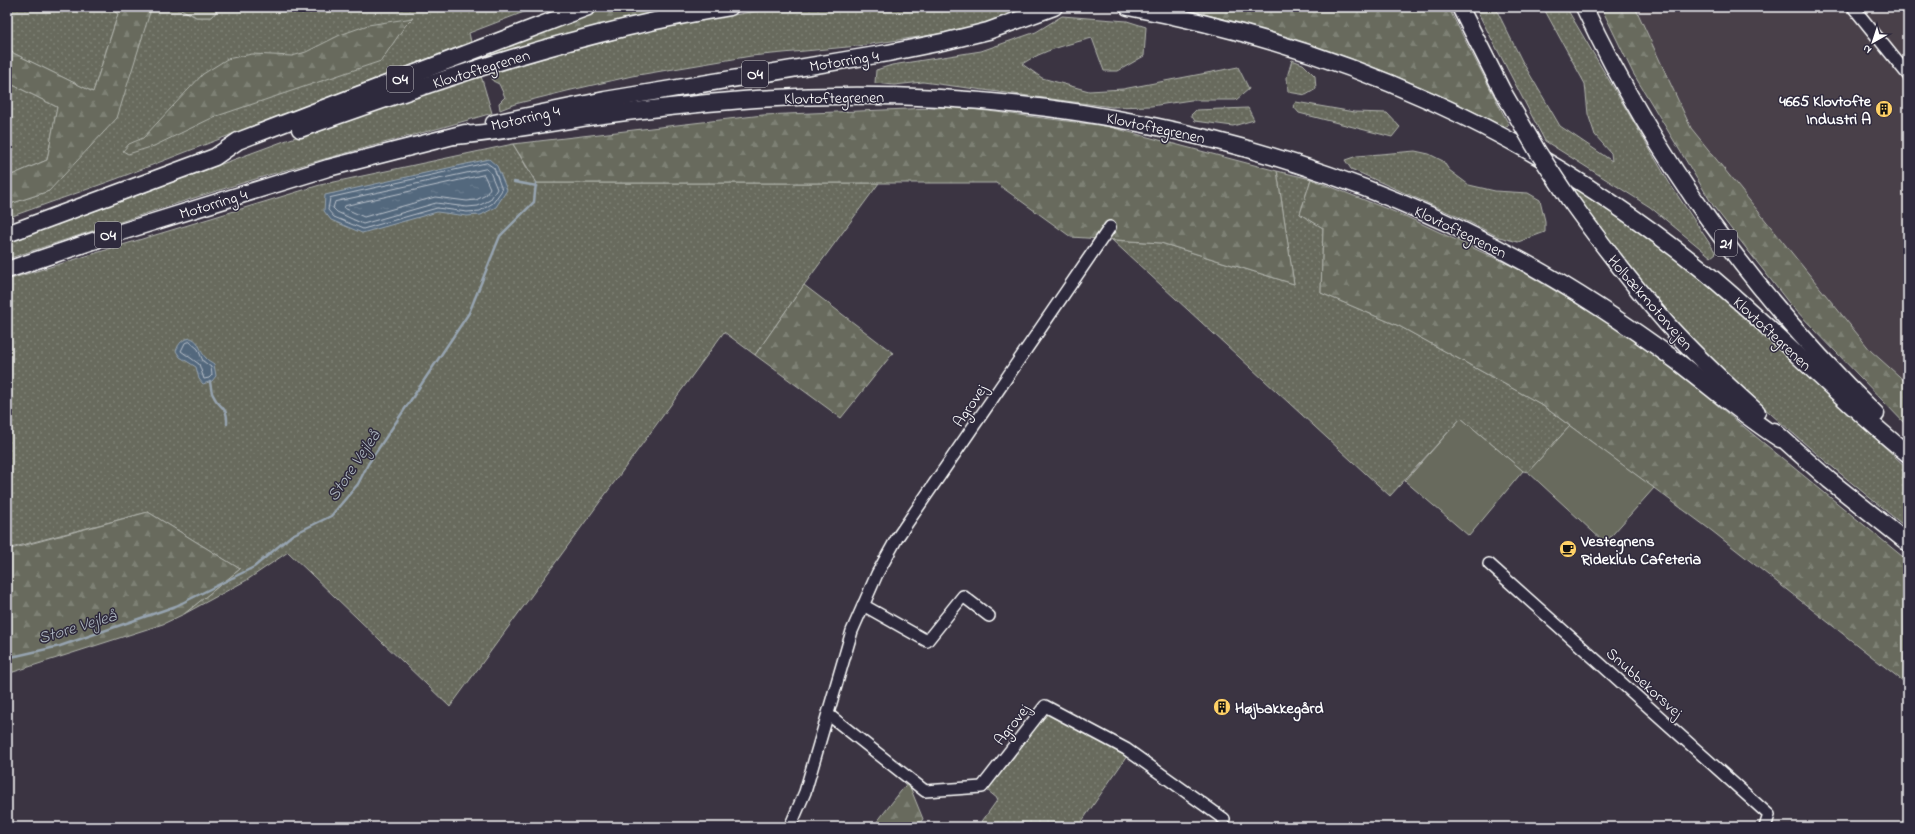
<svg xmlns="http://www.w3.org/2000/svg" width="1915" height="834" viewBox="0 0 1915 834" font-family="'Indie Flower',sans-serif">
<defs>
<pattern id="grass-dots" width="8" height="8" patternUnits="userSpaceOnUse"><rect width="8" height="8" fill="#676b5d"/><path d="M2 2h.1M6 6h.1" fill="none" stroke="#7e8175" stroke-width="1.8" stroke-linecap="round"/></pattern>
<pattern id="forest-firs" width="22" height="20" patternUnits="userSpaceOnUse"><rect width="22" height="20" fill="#676b5d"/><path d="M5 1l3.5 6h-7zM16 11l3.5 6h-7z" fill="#7e8175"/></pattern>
<pattern id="water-ripples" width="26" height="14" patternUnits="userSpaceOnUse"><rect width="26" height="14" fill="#52677d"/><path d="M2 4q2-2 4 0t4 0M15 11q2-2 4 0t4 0" fill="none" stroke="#6c7e90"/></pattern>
</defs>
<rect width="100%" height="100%" fill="#3b3442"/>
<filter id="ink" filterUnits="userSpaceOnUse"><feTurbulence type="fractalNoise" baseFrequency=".025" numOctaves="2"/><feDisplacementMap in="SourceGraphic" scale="8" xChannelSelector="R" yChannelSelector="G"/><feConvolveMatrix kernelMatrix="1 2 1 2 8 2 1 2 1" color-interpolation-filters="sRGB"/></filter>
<g filter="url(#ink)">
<polygon fill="#493f49" points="1634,7 1908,7 1908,384 1871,351 1691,128"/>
<g fill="url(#grass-dots)" stroke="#b3b5ae">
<polygon points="7,7 109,7 118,14 93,92 7,50"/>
<polygon points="147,7 177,7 196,17 212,17 220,7 537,7 469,33 471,42 116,179 7,218 7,205 49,191 151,9"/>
<polygon points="781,7 1017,7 1023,11 972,29 858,46 751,56 632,76 567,91 515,104 500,110 499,103 505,97 499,84 493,81 491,74 565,52 668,26"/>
<polygon points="1475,7 1495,7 1522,61 1560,126 1612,161 1611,153 1595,135 1588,114 1585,84 1543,7 1566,7 1670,184 1716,253 1711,257 1650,207 1545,141"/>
<path d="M1062,16L1127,21L1146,27L1144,56L1118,71H1104L1092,38C1069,44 1043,50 1022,64L1042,78L1089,91L1123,89L1238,67L1249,89L1236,100H1191L1151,106L1112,107L923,82L894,85L875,83L876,70L892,65L981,51L1036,32Z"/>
<polygon points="1292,60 1303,64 1315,76 1316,89 1306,95 1288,92 1287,77"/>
<path d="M481,76L492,113L489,114C429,132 369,146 310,163C208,192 108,226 7,259V243L287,140Z"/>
<polygon points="7,82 57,107 47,160 7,177"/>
<polygon points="1296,102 1354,112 1387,113 1400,127 1392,137 1299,113 1293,106"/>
<polygon points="1248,108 1254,120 1233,126 1195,121 1191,115 1196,110"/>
<polygon points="513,144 536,183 879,183 804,285 755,355 724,332 450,707 288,552 247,580 184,614 240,569 148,512 7,549 7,280 320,185"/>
<polygon points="1415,151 1429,154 1443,161 1449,170 1469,185 1495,191 1528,193 1540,200 1545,221 1545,232 1518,242 1499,237 1461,218 1351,169 1345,160 1357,156"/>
<polygon points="1277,171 1311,179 1300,214 1323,228 1321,293 1399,326 1539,403 1570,426 1528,472 1523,471 1461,418 1390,496 1112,240 1161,243 1294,284"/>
<path d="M1570,183C1611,210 1653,238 1691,270C1766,332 1836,402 1908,469V529C1826,462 1743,395 1671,317C1633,276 1601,231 1569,186Z"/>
<polygon points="1048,711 1127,756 1078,827 978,827 998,799 987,790"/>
</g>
<g fill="url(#forest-firs)" stroke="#b3b5ae">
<polygon points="109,7 147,7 151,9 117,118 49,191 7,205 7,177 47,160 57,107 7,82 7,50 93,92 118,14"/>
<polygon points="177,7 220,7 212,17 196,17"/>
<polygon points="288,7 303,7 294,13 287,10"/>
<polygon points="601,7 683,7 582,31 487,57 486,52"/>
<path d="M1170,7H1448L1509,125L1504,127C1399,72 1287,30 1170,7Z"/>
<polygon points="1601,7 1635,7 1691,128 1871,351 1908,384 1908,427 1789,303 1714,207 1633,73"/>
<polygon points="413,18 405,26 381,61 214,117 154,146 128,154 123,151 129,144 143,138 203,74 227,59 252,54 292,56 306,52 340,35 368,25"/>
<polygon points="956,107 1106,126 1277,171 1294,284 1161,243 1071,237 996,183 537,183 513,144 763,115"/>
<polygon points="1311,179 1405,216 1516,268 1634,337 1908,561 1908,685 1712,531 1539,403 1399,326 1321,293 1323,228 1300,214"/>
<polygon points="804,285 893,353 841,418 755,355"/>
<polygon points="148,512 240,569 184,614 163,624 7,674 7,550"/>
<polygon points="908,782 923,819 917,827 873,827"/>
</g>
<g fill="#676b5d" stroke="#b3b5ae">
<polygon points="1461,418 1523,471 1469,536 1405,481"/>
<polygon points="1570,426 1654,488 1605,543 1528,472"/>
</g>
<g fill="url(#water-ripples)" stroke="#97a4b1">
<polygon points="489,159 497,166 507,190 496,207 481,215 467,216 437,212 362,233 331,220 324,211 325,195"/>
<path d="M191,338C201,342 199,351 206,358C208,361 212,362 214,364L216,376L212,381L203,384L199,379L196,367L180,357L176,351C179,343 182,339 191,338Z"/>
</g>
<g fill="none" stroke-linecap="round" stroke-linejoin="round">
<g stroke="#bac2cb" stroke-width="1">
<polygon points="487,163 494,168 502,190 493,203 480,211 467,212 437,208 363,229 334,217 328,210 330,198"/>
<polygon points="486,169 490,172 497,189 490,200 478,206 467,207 436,203 363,224 337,212 333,208 335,202"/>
<polygon points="484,175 490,188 486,195 476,200 467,201 435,197 364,217 344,208 345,206"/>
<polygon points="190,342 198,349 203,361 211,367 212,375 209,378 204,379 199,364 181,351 185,343"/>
</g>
<g stroke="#97a4b1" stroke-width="2.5">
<polyline points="514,182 537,186"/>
<path d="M210,382C211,386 211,392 213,395C219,409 228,405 227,424"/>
<polyline points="7,658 60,646 176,606 254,567 292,535 331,516 358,484 368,464 469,313 500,236 534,202 536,183"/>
</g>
<defs>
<g id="minor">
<polyline points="1853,7 1908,75"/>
<polyline points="1489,564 1769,815 1765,827"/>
<polyline points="863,605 927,641 963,596 989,616"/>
<polyline points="829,715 925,791 982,787 1045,706 1126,749 1224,819"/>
<polyline points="790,827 805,792 852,631 877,574 897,538 1110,227"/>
</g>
<g id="highway">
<path d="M1128,7C1343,47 1528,130 1699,267C1772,326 1835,396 1908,454"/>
<polyline points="1460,7 1503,92"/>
<path d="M1584,7C1655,159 1756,297 1876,414"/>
<polyline points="494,123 605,100 888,53 947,41 988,31 1054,7"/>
<path d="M300,129C440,79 583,30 730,7"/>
<path d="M455,136C500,132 544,124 588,117C640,110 692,104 743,100C1013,80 1286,131 1524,262C1578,292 1629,326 1678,362C1712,388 1744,416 1780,439"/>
<path d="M1569,199C1600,242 1632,284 1667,324C1695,355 1726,384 1757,412"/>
<polyline points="7,234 215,157 238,141 588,7"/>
<polyline points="7,270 108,236 328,168 465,133"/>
<polyline points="1774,431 1829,480 1908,543"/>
</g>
</defs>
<use href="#minor" stroke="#fff" stroke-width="14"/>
<use href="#highway" stroke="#fff" stroke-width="19"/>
<use href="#minor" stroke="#2f2a3d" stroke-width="11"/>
<use href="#highway" stroke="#2f2a3d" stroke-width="16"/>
<defs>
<polyline id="highway-bridge" points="1503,92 1538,152 1569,199"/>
</defs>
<use href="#highway-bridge" stroke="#fff" stroke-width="19" stroke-linecap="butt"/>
<use href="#highway-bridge" stroke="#2f2a3d" stroke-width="16"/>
</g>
</g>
<defs>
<symbol id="building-disc" viewBox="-11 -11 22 22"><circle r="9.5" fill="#ffd166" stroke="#2f2a3d"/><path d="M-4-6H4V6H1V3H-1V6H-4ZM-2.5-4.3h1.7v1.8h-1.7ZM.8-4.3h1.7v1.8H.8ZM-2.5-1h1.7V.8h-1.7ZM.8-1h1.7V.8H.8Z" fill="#111"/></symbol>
<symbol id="cafe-disc" viewBox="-11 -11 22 22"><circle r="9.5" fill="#ffd166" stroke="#2f2a3d"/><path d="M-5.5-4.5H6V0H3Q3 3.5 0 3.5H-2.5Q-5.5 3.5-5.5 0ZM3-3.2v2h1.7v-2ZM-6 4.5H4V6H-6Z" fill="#111"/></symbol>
</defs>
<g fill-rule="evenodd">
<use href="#building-disc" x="1874" y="99" width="20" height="20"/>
<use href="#cafe-disc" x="1558" y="539" width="20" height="20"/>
<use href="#building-disc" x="1212" y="697" width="20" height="20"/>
</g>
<g text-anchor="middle" stroke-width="3" stroke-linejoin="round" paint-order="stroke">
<g fill="#2f2a3d" stroke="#c1bfc5" stroke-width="1">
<rect x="742" y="61" width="26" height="26" rx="3"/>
<rect x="387" y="66" width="26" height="26" rx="3"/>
<rect x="95" y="222" width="26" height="26" rx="3"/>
<rect x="1715" y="230" width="22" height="26" rx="3"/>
</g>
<g font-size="15" font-weight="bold" fill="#fff">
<text x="755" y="79">O4</text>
<text x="400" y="84">O4</text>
<text x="108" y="240">O4</text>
<text x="1726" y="248">21</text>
</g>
<g font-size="16" fill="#fff" stroke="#2f2a3d">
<text transform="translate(844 60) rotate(-9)" y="6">Motorring 4</text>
<text transform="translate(481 68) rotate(-17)" y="6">Klovtoftegrenen</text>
<text transform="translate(834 97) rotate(-1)" y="6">Klovtoftegrenen</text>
<text transform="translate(525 117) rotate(-13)" y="6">Motorring 4</text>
<text transform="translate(1156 127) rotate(12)" y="6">Klovtoftegrenen</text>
<text transform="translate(213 203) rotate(-17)" y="6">Motorring 4</text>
<text transform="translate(1461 231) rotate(26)" y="6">Klovtoftegrenen</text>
<text transform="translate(1651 302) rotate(49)" y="6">Holbækmotorvejen</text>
<text transform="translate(1773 333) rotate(43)" y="6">Klovtoftegrenen</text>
<text transform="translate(969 405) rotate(-56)" y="6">Agrovej</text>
<text transform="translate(1645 682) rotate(42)" y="6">Snubbekorsvej</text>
<text transform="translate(1011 724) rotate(-52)" y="6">Agrovej</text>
</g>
<g font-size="16" font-weight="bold" fill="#fff" stroke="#2f2a3d" text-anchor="start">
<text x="1871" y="106" text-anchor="end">4665 Klovtofte<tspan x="1871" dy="18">Industri A</tspan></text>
<text x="1581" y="546">Vestegnens<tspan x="1581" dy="18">Rideklub Cafeteria</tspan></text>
<text x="1235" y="713">Højbakkegård</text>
</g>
<g font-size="17" font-style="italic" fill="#b1bbc4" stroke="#2f2a3d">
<text transform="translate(353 465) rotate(-56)" y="6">Store Vejleå</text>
<text transform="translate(77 626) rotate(-17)" y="6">Store Vejleå</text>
</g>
</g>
<rect width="1915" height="834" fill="none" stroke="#2f2a3d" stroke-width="24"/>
<rect x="12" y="12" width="1891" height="810" fill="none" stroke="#fff" stroke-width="1.5" filter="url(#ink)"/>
<g transform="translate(1873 42) rotate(219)" stroke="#2f2a3d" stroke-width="3" paint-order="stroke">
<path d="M0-3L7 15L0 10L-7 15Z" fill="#ffffff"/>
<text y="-6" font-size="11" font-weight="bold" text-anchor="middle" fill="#ffffff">N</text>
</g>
</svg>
